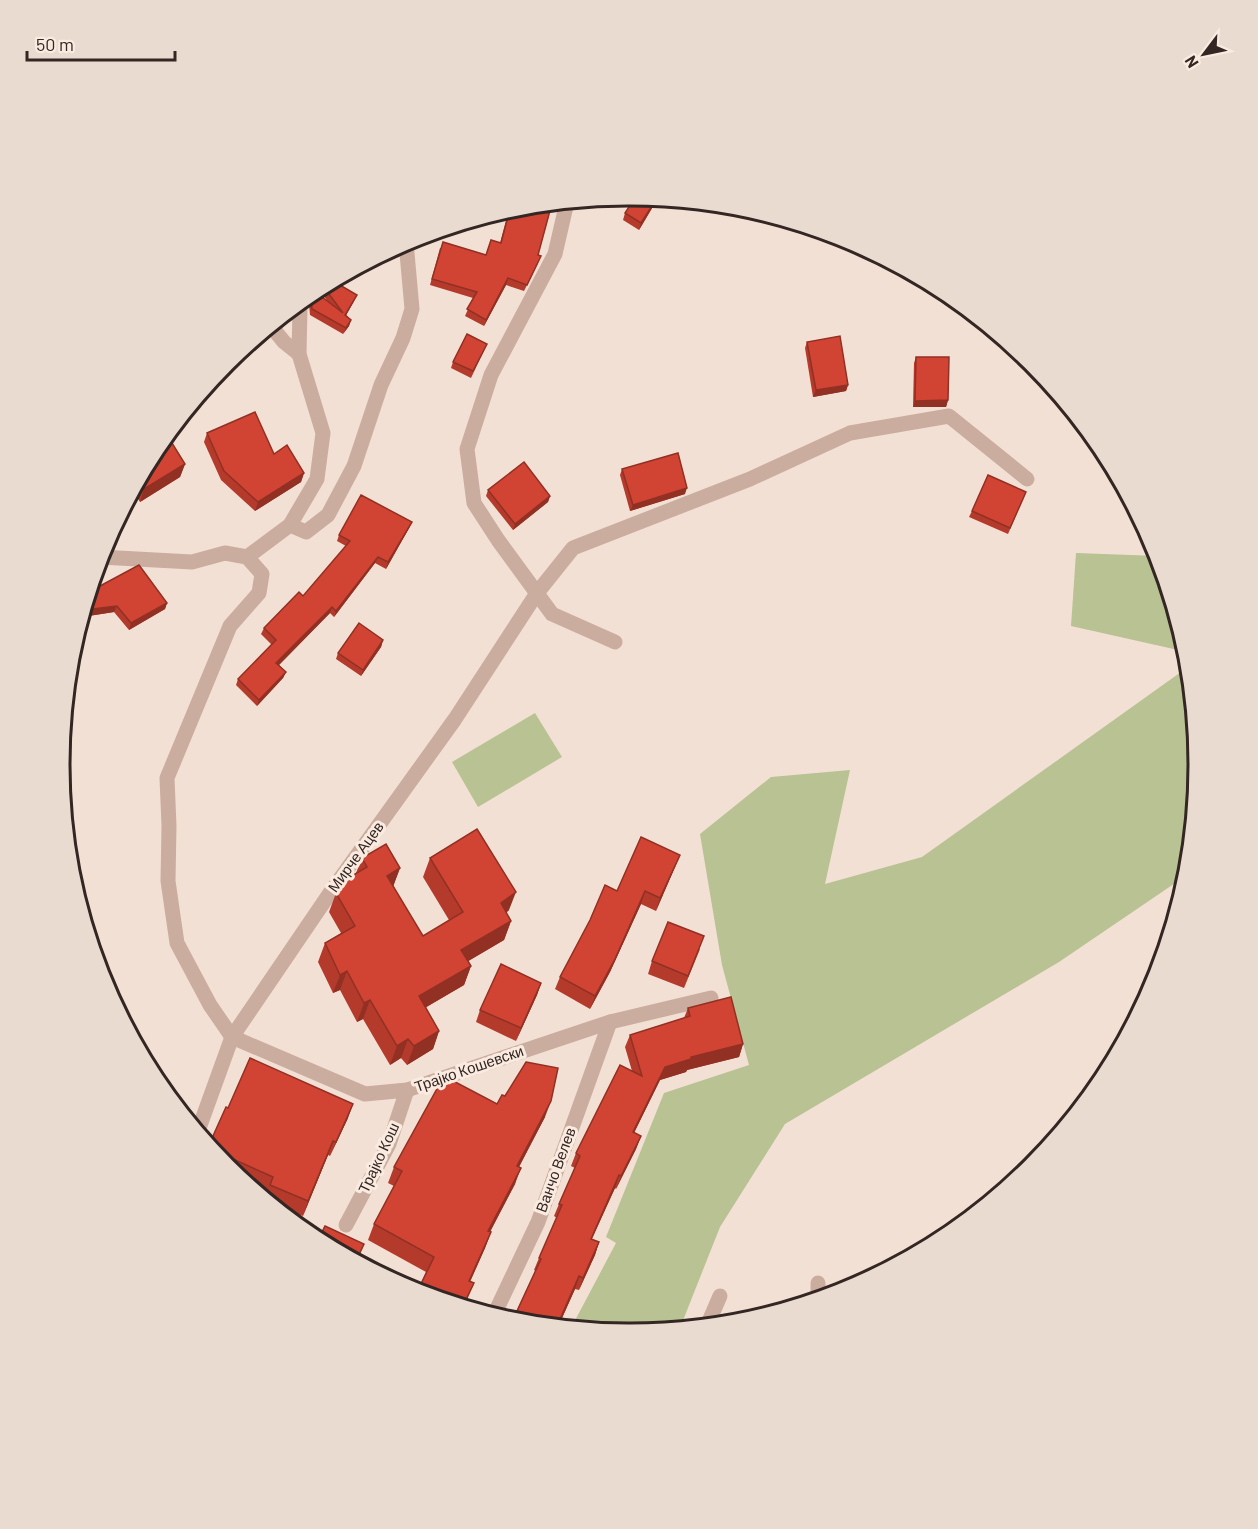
<svg xmlns="http://www.w3.org/2000/svg" width="1258" height="1529" viewBox="0 0 1258 1529" font-family="Barlow,sans-serif">
<rect width="100%" height="100%" fill="#f3e0d4"/>
<g fill="#b8c293">
<polygon points="1076,553 1158,556 1187,652 1071,626"/>
<polygon points="1188,667 1198,765 1187,875 1059,962 785,1124 720,1227 680,1328 629,1333 571,1328 616,1243 606,1237 664,1093 749,1065 722,965 700,834 771,777 850,770 825,884 922,857"/>
<polygon points="535,713 562,757 478,807 452,762"/>
</g>
<g fill="none" stroke-linecap="round" stroke-linejoin="round">
<g stroke="#cbad9f" stroke-width="15">
<polyline points="567,202 555,254 491,375 467,449 474,503 498,540 552,614 615,642"/>
<polyline points="271,326 284,342 299,354"/>
<polyline points="290,525 306,532 328,515 354,466 381,385 403,338 412,309 406,242"/>
<polyline points="100,557 192,562 225,553 247,557 262,574 259,593 230,626 167,778 169,826 168,881 177,943 210,1005 232,1037 365,1094 407,1090 610,1022 711,998"/>
<polyline points="247,557 290,525 317,479 323,433 299,354 300,308"/>
<polyline points="198,1131 232,1037 330,893 455,719 537,593 573,548 750,479 850,433 949,416 1027,479"/>
<polyline points="346,1225 389,1144 407,1090"/>
<polyline points="818,1299 818,1283"/>
<polyline points="494,1315 538,1222 610,1022"/>
<polyline points="707,1326 720,1296"/>
</g>
</g>
<g fill="#b43a2c">
<polygon points="636,196 658,198 639,230 623,220 625,213"/>
<polygon points="518,206 538,255 538,263 524,291 506,285 484,326 465,316 473,298 430,285 440,248 486,255 491,240 500,243 509,209"/>
<polygon points="333,281 354,301 346,315 351,320 349,326 343,334 310,315 309,304 303,300 314,291 328,302 318,288"/>
<polygon points="807,342 848,385 846,391 813,397 805,348"/>
<polygon points="487,344 471,378 451,368 453,362"/>
<polygon points="916,357 948,400 946,407 913,407 914,363"/>
<polygon points="207,433 274,454 304,473 301,482 255,511 221,480 204,442"/>
<polygon points="156,448 185,464 180,477 140,502 133,491"/>
<polygon points="622,469 685,494 630,511 620,475"/>
<polygon points="488,490 550,496 548,502 513,530 486,496"/>
<polygon points="1026,492 1008,534 969,517 972,511"/>
<polygon points="412,522 409,528 386,569 375,563 334,617 330,613 279,665 286,672 283,678 257,706 236,685 238,679 272,645 261,634 264,628 303,596 346,546 337,541 339,535"/>
<polygon points="95,574 100,586 167,603 165,609 129,630 114,612 82,617"/>
<polygon points="383,640 381,647 361,676 336,659 338,653"/>
<polygon points="680,855 656,911 641,904 610,972 590,1009 555,989 560,977 617,891"/>
<polygon points="362,858 400,868 393,886 423,936 449,920 423,877 430,858 509,910 506,913 511,921 504,940 468,961 471,966 464,985 426,1007 439,1031 433,1049 407,1065 401,1058 390,1065 363,1019 357,1022 340,990 333,993 318,962 325,943 341,933 329,912 336,893 356,873"/>
<polygon points="700,949 684,988 648,974 652,961"/>
<polygon points="541,983 537,995 516,1041 476,1022 480,1010"/>
<polygon points="688,1008 743,1044 739,1057 687,1070 686,1072 660,1080 634,1133 641,1136 636,1149 616,1189 615,1188 592,1239 599,1242 595,1255 579,1290 575,1289 558,1327 514,1321 536,1271 534,1270 539,1258 557,1218 554,1216 559,1204 575,1168 571,1166 576,1153 632,1071 625,1047 630,1035 684,1018"/>
<polygon points="497,1104 545,1117 519,1167 515,1184 490,1232 491,1232 485,1248 470,1282 474,1283 464,1306 417,1292 426,1272 368,1240 374,1224 394,1186 388,1183 394,1167"/>
<polygon points="348,1118 330,1156 328,1155 303,1216 268,1201 265,1198 268,1191 242,1179 226,1167 209,1145"/>
</g>
<g fill="#923024">
<polygon points="657,198 658,198 639,230 641,223"/>
<polygon points="508,278 506,285 484,326 486,320"/>
<polygon points="357,295 354,301 343,321 345,315"/>
<polygon points="351,320 349,326 343,334 346,328"/>
<polygon points="848,385 846,391 813,397 816,390"/>
<polygon points="948,400 946,407 913,407 915,401"/>
<polygon points="185,464 180,477 140,502 144,489"/>
<polygon points="304,473 301,482 255,511 258,502"/>
<polygon points="687,488 685,494 630,511 633,505"/>
<polygon points="550,496 548,502 513,530 515,524"/>
<polygon points="412,522 409,528 386,569 388,562"/>
<polygon points="378,557 375,563 334,617 336,611"/>
<polygon points="167,603 165,609 129,630 131,623"/>
<polygon points="117,606 114,612 82,617 84,610"/>
<polygon points="332,607 330,613 274,670 276,663"/>
<polygon points="383,640 381,647 361,676 363,670"/>
<polygon points="286,672 283,678 257,706 259,700"/>
<polygon points="680,855 675,867 656,911 660,898"/>
<polygon points="400,868 393,887 387,876"/>
<polygon points="645,891 641,904 610,972 590,1009 595,996"/>
<polygon points="516,892 509,910 494,922 501,903"/>
<polygon points="511,921 504,940 455,969 461,950"/>
<polygon points="471,966 464,985 413,1015 419,996"/>
<polygon points="347,971 340,990 333,993 340,975"/>
<polygon points="541,983 537,995 516,1041 521,1028"/>
<polygon points="370,1000 363,1019 357,1022 364,1003"/>
<polygon points="439,1031 433,1049 407,1065 414,1046"/>
<polygon points="408,1039 401,1058 390,1065 397,1046"/>
<polygon points="743,1044 739,1057 687,1070 686,1072 660,1080 628,1145 633,1132 665,1067 691,1057"/>
<polygon points="551,1101 545,1117 511,1182 517,1166"/>
<polygon points="353,1104 348,1118 330,1156 336,1142"/>
<polygon points="641,1136 636,1149 616,1189 621,1176"/>
<polygon points="333,1141 328,1155 303,1216 308,1201"/>
<polygon points="521,1168 515,1184 482,1247 488,1231"/>
<polygon points="619,1175 615,1188 586,1251 591,1239"/>
<polygon points="491,1232 485,1248 463,1297 469,1281"/>
<polygon points="599,1242 595,1255 579,1290 583,1278"/>
<polygon points="579,1276 575,1289 558,1327 557,1326"/>
</g>
<g fill="#d14433" stroke="#923024" stroke-width="1.5">
<polygon points="636,196 657,198 641,223 625,213"/>
<polygon points="552,203 538,255 541,256 527,285 508,278 486,320 467,309 477,292 432,279 443,242 486,255 491,240 501,243 510,209 518,206"/>
<polygon points="333,281 357,295 345,315 351,320 346,328 312,309 311,298 308,295 314,291 343,313 323,286"/>
<polygon points="467,334 487,344 473,371 453,362"/>
<polygon points="840,336 848,385 816,390 807,342"/>
<polygon points="916,357 949,357 948,400 915,401"/>
<polygon points="255,412 274,454 287,445 304,473 258,502 224,471 207,433"/>
<polygon points="167,435 185,464 144,489 139,480 156,448"/>
<polygon points="678,453 687,488 633,505 622,469"/>
<polygon points="524,462 550,496 515,524 488,490"/>
<polygon points="988,475 1026,492 1010,528 972,511"/>
<polygon points="361,495 412,522 388,562 378,557 336,611 332,607 276,663 286,672 259,700 238,679 276,640 264,628 299,592 303,596 350,541 339,535"/>
<polygon points="139,565 167,603 131,623 117,606 84,610 95,574 98,573 100,586"/>
<polygon points="359,623 383,640 363,670 338,653"/>
<polygon points="477,829 516,892 501,903 511,921 461,950 471,966 419,996 439,1031 414,1046 408,1039 397,1046 370,1000 364,1003 347,971 340,975 325,943 355,926 336,893 345,880 367,867 362,858 386,844 400,868 387,876 423,936 463,912 430,858"/>
<polygon points="641,837 680,855 660,898 645,891 615,959 595,996 560,977 590,920 605,885 617,891"/>
<polygon points="668,922 704,936 688,976 652,961"/>
<polygon points="501,964 541,983 521,1028 480,1010"/>
<polygon points="731,997 743,1044 691,1057 691,1059 665,1067 633,1132 641,1136 621,1176 619,1175 591,1239 599,1242 583,1278 579,1276 557,1326 549,1326 517,1311 541,1259 539,1258 562,1205 559,1204 580,1156 576,1153 620,1065 642,1076 630,1035 690,1016 688,1008"/>
<polygon points="250,1058 353,1104 336,1142 333,1141 308,1201 270,1185 273,1177 213,1150 209,1145 226,1107 228,1108"/>
<polygon points="526,1062 558,1068 551,1101 517,1166 521,1168 488,1231 491,1232 469,1281 474,1283 463,1306 417,1292 434,1257 374,1224 402,1171 394,1167 444,1076 497,1104 502,1095 505,1096"/>
<polygon points="325,1226 364,1244 356,1261 318,1240"/>
</g>
<g text-anchor="middle" stroke-width="6" stroke-linejoin="round" paint-order="stroke">
<g font-size="15" fill="#342623" stroke="#faebe0">
<text transform="translate(356 857) rotate(-54)" y="5">Мирче Ацев</text>
<text transform="translate(469 1069) rotate(-19)" y="5">Трајко Кошевски</text>
<text transform="translate(379 1158) rotate(-65)" y="5">Трајко Кош</text>
<text transform="translate(556 1170) rotate(-70)" y="5">Ванчо Велев</text>
</g>
</g>
<path d="M0 0H1258V1529H0ZM628 206H630A558 558 0 0 1 1188 764V765A558 558 0 0 1 630 1323H628A558 558 0 0 1 70 765V764A558 558 0 0 1 628 206Z" fill="#eadbd1" fill-rule="evenodd"/>
<path fill="none" stroke="#342623" stroke-width="3" d="M628 206H630A558 558 0 0 1 1188 764V765A558 558 0 0 1 630 1323H628A558 558 0 0 1 70 765V764A558 558 0 0 1 628 206Z"/>
<g transform="translate(1204 54) rotate(238)" stroke="#faebe0" stroke-width="4.5" paint-order="stroke">
<path d="M0-4.5L10 22L0 15L-10 22Z" fill="#342623"/>
<text y="-9" font-size="16" font-weight="bold" text-anchor="middle" fill="#342623">N</text>
</g>
<path d="M27 51v9h148v-9" fill="none" stroke="#342623" stroke-width="3"/>
<text x="36" y="51" font-size="18" fill="#342623" stroke="#faebe0" stroke-width="4.5" paint-order="stroke">50 m</text>
</svg>
